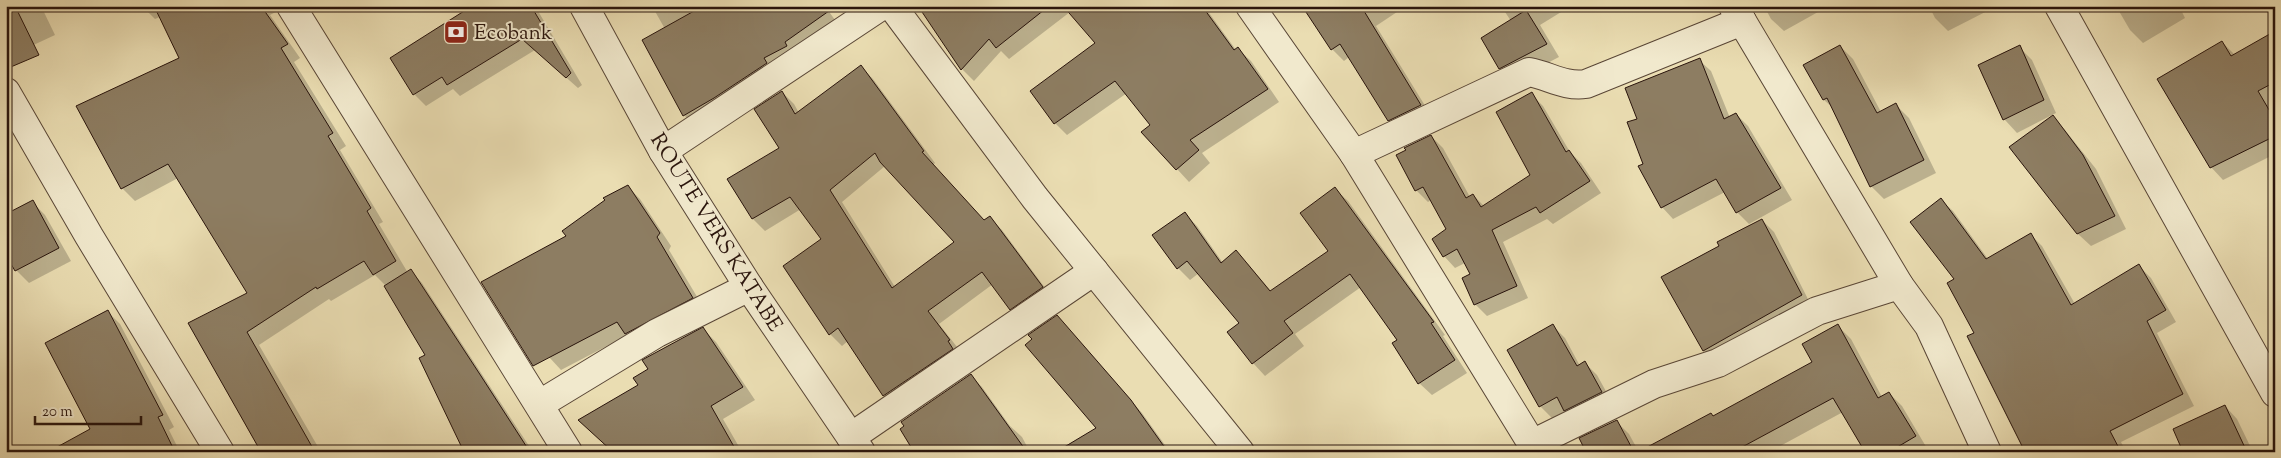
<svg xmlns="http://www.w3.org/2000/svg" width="2281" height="458" viewBox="0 0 2281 458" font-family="'Sorts Mill Goudy',serif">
<rect width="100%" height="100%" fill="#eaddb2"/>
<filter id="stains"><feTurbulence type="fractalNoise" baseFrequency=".004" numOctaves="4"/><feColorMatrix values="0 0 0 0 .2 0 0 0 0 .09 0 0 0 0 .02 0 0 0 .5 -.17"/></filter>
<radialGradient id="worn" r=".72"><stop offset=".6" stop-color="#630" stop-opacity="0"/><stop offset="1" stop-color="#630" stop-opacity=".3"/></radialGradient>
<g fill="#0003" fill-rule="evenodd">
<polygon points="6,6 41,6 55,35 27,48"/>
<polygon points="142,6 287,6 270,15 300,58 294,62 346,146 340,150 383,222 379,224 408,273 411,271 422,283 533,452 465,452 427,355 386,286 375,275 331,301 329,299 259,345 321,452 263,452 189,324 249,294 178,178 135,201 122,188 180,59 160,17 155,19"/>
<polygon points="474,6 535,6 582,85 578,88 535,50 460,96 453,89 426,106 414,94 391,59"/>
<polygon points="652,6 825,6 840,27 698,129 684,115 665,29"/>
<polygon points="930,6 1204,6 1236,50 1238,49 1251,61 1279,102 1202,153 1210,163 1189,182 1143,132 1152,125 1127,93 1067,135 1055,123 1097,44 1070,12 1009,59 1001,51 974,81 962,69 923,12"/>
<polygon points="1322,6 1406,6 1376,26 1432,117 1401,132 1389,120 1349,57 1344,61 1332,49"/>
<polygon points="1501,6 1571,6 1540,25 1559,57 1513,81 1500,68 1511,21"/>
<polygon points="1764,6 1826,6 1827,7 1784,31 1771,19"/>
<polygon points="1929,6 1997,6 1948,31 1935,18"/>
<polygon points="2116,6 2179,6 2185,18 2143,43 2130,30"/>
<polygon points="2275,33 2275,100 2269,103 2275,113 2275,154 2223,180 2211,167 2222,42 2235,55"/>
<polygon points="1840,46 1853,59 1881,112 1896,105 1909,118 1936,173 1884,199 1871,186 1833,108 1824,100 1805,66"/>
<polygon points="2019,47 2032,60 2056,113 2017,133 2005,120 1979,65"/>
<polygon points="1699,60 1711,71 1730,118 1736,114 1748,126 1792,200 1749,224 1737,212 1725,192 1673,219 1662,207 1644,164 1639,119"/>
<path d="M861,67L873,79L935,163L933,165L985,222L990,218L1002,230L1054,300L1023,321L993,284L939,324L961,352L896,407L884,395L848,341L842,346L830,334L823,239L801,209L765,231L753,219L729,179L781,149L782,92L794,104L799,113ZM885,166L956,243L895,287L842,202Z"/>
<polygon points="1531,94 1543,106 1570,152 1581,163 1601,193 1553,224 1547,219 1503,242 1528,298 1487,316 1475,304 1472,275 1465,263 1455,268 1444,256 1448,230 1431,200 1428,202 1416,190 1431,136 1443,148 1470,197 1473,195 1484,206 1531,176"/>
<polygon points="2052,117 2065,130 2096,169 2126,229 2091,246 2078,234 2011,148"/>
<polygon points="627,186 640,199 671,246 669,250 705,310 628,335 561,370 549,357 568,237"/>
<polygon points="1335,189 1348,201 1445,335 1443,336 1467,373 1432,395 1419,383 1393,344 1399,340 1361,287 1295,334 1304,346 1265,376 1253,363 1229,332 1241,323 1199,273 1190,280 1178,268 1185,214 1197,226 1223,263 1248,264 1271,291 1329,251"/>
<polygon points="1941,200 1953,211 1988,259 2031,235 2042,246 2075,304 2139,266 2151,278 2176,322 2157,333 2194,406 2121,442 2126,452 2027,452 1975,334 1956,280"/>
<polygon points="32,202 45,215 71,261 29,283 16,270"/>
<polygon points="1762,220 1774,232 1812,307 1716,362 1704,351 1663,277 1720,246"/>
<polygon points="108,312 120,324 174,427 169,430 180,452 70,452 92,429"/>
<polygon points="1057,317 1142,413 1170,452 1059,452 1098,428"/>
<polygon points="1553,326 1565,338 1580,366 1585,363 1597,375 1613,404 1577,422 1565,411 1552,418 1540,406"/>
<polygon points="1838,326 1851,339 1882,397 1889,393 1902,406 1928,450 1924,452 1867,452 1843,412 1769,452 1690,452 1714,417 1813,363"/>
<polygon points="703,329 716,342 755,400 723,419 742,452 614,452 640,385 650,369"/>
<polygon points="971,376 982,387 1010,426 1022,437 1030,452 914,452"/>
<polygon points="2225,406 2237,419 2253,452 2185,452"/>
<polygon points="1616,421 1629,434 1639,452 1588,452"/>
<polygon points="1375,446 1380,452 1368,452"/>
</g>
<g fill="#8d7d62" stroke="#29140c" fill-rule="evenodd">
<polygon points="6,6 15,6 39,55 6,69"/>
<polygon points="154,6 261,6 288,44 281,48 333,133 328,136 371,208 367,211 396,261 373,275 364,261 317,289 316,287 247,332 315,452 261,452 188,323 247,293 168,164 121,189 76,106 179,58"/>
<polygon points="472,6 531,6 571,73 566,78 522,39 447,85 442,77 413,95 390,58"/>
<polygon points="703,6 836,6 785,42 787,46 764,58 767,63 714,98 683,116 642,40"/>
<polygon points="918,6 1049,6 996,48 989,39 961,70"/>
<polygon points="1063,6 1202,6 1234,50 1238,47 1268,89 1190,140 1199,150 1176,170 1141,132 1150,125 1115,81 1054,124 1030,91 1095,43"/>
<polygon points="1302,6 1361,6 1421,105 1388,121 1340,44 1331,50"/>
<polygon points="1526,10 1547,44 1499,69 1481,38"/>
<polygon points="2275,31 2275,82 2258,91 2275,120 2275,136 2210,168 2157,79 2222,41 2231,56"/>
<polygon points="1840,45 1877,113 1896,103 1924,160 1870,187 1827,98 1823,100 1803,65"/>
<polygon points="2020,45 2044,100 2003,120 1978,65"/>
<polygon points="1700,58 1724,119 1736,113 1781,188 1736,213 1716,179 1661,208 1638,166 1643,164 1627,122 1637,119 1625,88"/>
<path d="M861,65L924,151L922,152L984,220L990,216L1043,287L1010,310L982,272L928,311L950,340L948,341L953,349L883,396L838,328L829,335L783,266L821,239L790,197L752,219L727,179L779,148L754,109L782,91L795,114ZM875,153L880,162L954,242L892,288L830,190Z"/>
<polygon points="1532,92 1566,152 1569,150 1590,181 1540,213 1536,207 1492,230 1517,286 1474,305 1462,278 1470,274 1457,249 1443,257 1432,239 1446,229 1423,187 1415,191 1396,155 1406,150 1404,148 1431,135 1466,198 1473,194 1481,207 1530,175 1496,112"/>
<polygon points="2053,115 2083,155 2115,216 2077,234 2009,147"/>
<polygon points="628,185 660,233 657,237 693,298 625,334 617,322 533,366 481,282 566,236 562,231 605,200 603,198"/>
<polygon points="1335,187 1434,322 1431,323 1455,360 1418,384 1392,343 1397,340 1350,274 1284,321 1293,333 1252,364 1227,332 1239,323 1187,261 1177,269 1152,235 1185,212 1221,263 1236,250 1270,291 1328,251 1300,213"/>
<polygon points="1941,198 1986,259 2031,233 2071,305 2139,264 2166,310 2147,321 2183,394 2110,431 2121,452 2025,452 1967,336 1974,333 1947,283 1954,279 1910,222"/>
<polygon points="33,200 59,248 15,271 6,255 6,214"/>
<polygon points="1762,219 1802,295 1703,351 1661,277 1719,246 1717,242"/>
<polygon points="411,269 481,376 530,452 464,452 419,358 425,355 384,286"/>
<polygon points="108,310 163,415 158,417 175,452 48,452 90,429 45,343"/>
<polygon points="1057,315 1131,400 1168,452 1056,452 1096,428 1025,345 1032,339 1028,335"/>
<polygon points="1553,324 1577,366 1585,361 1602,392 1564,411 1557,397 1539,407 1507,350"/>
<polygon points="1838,324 1878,398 1889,392 1916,436 1889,452 1865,452 1833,398 1733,452 1638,452 1711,413 1713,416 1812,362 1802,344"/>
<polygon points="703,327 743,387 711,406 737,452 613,452 578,420 638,385 633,378 648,369 642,360"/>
<polygon points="971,374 1027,452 914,452 900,429 904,426 901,422"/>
<polygon points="2225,405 2247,452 2183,452 2173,429"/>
<polygon points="1617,420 1634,452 1586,452 1579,438"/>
</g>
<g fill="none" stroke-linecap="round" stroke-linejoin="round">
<defs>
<g id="minor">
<polyline points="291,6 568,452"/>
<polyline points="584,6 663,151 749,287 861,452"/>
<polyline points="892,6 1035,198 1240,452"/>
<polyline points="1250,6 1354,154 1537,452"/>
<polyline points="1733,6 1899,285 1929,326 1987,452"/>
<polyline points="2059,6 2275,393"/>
<polyline points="6,92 89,236 220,452"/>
<polyline points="663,151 881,6"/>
<path d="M1354,154L1529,72C1550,76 1564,87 1586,84L1742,21"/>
<polyline points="540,404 657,333 749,287"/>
<polyline points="851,437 1094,271"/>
<polyline points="1532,444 1654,384 1718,363 1817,311 1899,285"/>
</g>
</defs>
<use href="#minor" stroke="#594636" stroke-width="30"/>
<use href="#minor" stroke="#f1e9cd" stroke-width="28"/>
</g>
<defs>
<symbol id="bank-square" viewBox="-11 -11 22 22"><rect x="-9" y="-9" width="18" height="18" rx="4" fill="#8f2418" stroke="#f1e9cd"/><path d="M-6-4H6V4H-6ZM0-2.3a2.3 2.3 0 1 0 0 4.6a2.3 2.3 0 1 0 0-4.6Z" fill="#fff"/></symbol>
</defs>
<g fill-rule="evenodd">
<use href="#bank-square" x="442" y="18" width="28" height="28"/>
</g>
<g text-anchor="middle" stroke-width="4" stroke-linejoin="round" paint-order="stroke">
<g font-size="21" fill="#29140c" stroke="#f1e9cd" text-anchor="start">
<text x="474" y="39">Ecobank</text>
</g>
<g font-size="21" fill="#29140c" stroke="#f1e9cd">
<text transform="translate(717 232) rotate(58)" y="7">ROUTE VERS KATABE</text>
</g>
</g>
<rect width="2281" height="458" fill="none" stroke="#eaddb2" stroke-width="25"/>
<rect x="8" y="8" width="2266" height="443" fill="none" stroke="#29140c" stroke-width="2.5"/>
<rect x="12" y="12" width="2256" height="433" fill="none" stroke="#29140c"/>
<path d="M35 416v8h106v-8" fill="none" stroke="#29140c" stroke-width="2.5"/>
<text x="42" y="416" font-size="15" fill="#29140c" stroke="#f1e9cd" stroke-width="4" paint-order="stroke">20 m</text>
<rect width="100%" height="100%" filter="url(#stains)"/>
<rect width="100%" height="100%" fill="url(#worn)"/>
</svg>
